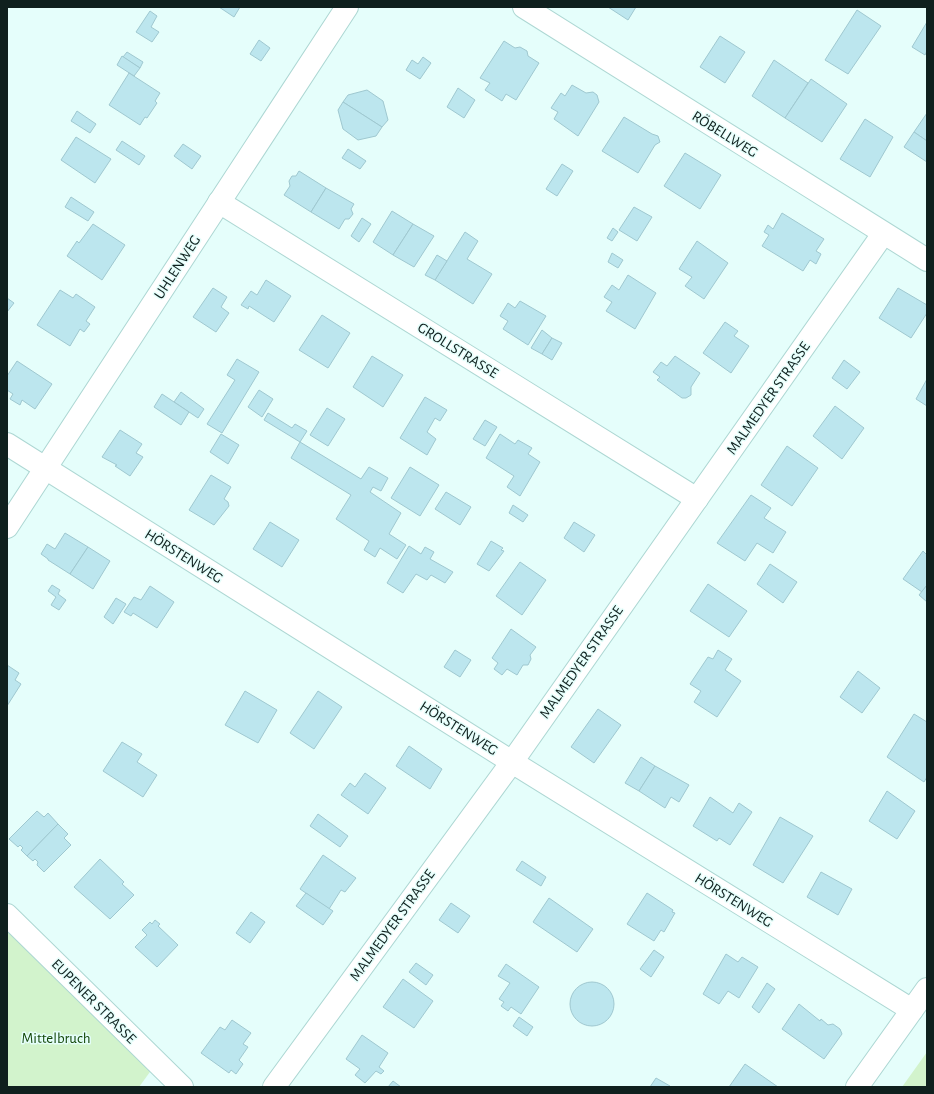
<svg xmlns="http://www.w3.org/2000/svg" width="934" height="1094" viewBox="0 0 934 1094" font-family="'Alegreya Sans',sans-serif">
<rect width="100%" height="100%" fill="#e5fefb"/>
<g fill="#d2f3cc">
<polygon points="7,923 155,1065 139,1087 7,1087"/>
<polygon points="927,1052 927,1087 902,1087"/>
</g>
<g fill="#bce6ee" stroke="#9fc8d0">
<polygon points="219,7 240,7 234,17"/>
<polygon points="608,7 636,7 628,20"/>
<polygon points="857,10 881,26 848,74 825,60"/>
<polygon points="150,11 157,16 151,27 159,32 152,42 136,32"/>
<polygon points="927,22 927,51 925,55 912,47"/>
<polygon points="720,36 745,52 725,83 700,67"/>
<polygon points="259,40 270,48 261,61 250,54"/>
<polygon points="504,41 515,48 520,47 527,51 528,56 539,63 516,100 506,94 502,101 485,90 490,83 480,78"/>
<polygon points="127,52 143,62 140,68 123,57"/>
<polygon points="122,56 140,68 134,76 117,65"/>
<polygon points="423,57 431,63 420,79 406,70 412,60 418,64"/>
<polygon points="774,60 808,83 785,118 752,96"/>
<polygon points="129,73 160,93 155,101 157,103 147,118 145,117 140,125 109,105"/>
<polygon points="811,79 847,104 822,142 785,118"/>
<polygon points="572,85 586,93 593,92 597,95 599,102 578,136 554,119 558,112 551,108 561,93 565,96"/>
<polygon points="458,88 475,100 464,118 447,107"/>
<polygon points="367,90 383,101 388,120 382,127 343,102 348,95"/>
<polygon points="343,102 382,127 376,136 358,140 343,129 338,110"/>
<polygon points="77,111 96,124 90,133 71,121"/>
<polygon points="927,113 927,141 914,132"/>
<polygon points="624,117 652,134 658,136 660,142 655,145 638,173 602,151"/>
<polygon points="865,119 893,137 870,177 840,159"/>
<polygon points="914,132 927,141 927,162 904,147"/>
<polygon points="76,137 111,159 95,183 61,160"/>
<polygon points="122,141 145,156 139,165 116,150"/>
<polygon points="183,144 201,156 192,169 174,156"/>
<polygon points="348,149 366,161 360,169 342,158"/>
<polygon points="685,153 721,175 700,209 664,186"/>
<polygon points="562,164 573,171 557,196 546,189"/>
<polygon points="299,171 326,188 311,212 284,195 290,186 289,181 292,176 296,176"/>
<polygon points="326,188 354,204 351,209 353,214 349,219 345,219 339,229 311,212"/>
<polygon points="71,197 94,212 88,221 65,207"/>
<polygon points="634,207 652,217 637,241 619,230"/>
<polygon points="392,211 413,224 393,255 373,242"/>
<polygon points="782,213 824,239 816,251 821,254 816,264 810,260 803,271 762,246 769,235 764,232 768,225 773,229"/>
<polygon points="362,218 371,224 359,242 351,236"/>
<polygon points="93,224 125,245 102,280 67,256 77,241 79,243"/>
<polygon points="413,224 434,236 414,267 393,255"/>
<polygon points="613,228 618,232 612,241 607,238"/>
<polygon points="465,232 478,241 467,259 492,274 473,304 435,280"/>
<polygon points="697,241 728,263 704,299 685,286 692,277 679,269"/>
<polygon points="612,253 623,260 618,268 608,262"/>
<polygon points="437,255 447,261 435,280 425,275"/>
<polygon points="628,275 656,293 635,329 606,311 612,302 604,297 612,285 619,290"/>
<polygon points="266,280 291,296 274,322 249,306 248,309 241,305 251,291 257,295"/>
<polygon points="213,288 227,297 221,307 229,313 216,332 193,317"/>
<polygon points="898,288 927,305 927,313 911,338 879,318"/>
<polygon points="60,290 73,298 76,294 95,307 86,321 90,324 84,332 80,329 70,346 37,325"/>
<polygon points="7,298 14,303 7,312"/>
<polygon points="520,301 546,316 528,345 503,329 508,321 500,316 508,303 515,308"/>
<polygon points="322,315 350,333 328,368 299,350"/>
<polygon points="725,322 738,331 734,336 749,346 731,373 703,353"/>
<polygon points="542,330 552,338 542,354 531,348"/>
<polygon points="552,338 562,343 552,360 542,354"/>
<polygon points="372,356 403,375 383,407 353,387"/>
<polygon points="675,356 700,373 691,387 691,395 686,398 682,398 657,380 660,377 653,372 661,362 667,366"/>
<polygon points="237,359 259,372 222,433 207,424 235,380 227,375"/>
<polygon points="844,360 860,372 847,389 832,378"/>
<polygon points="17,361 52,384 35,409 22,400 20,405 10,399 13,394 7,390 7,376"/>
<polygon points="927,379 927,406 916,399"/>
<polygon points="259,390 273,399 262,417 248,407"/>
<polygon points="181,392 204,409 198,418 174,402"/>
<polygon points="162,394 189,412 181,425 154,407"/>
<polygon points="425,397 447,410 440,421 435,418 427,432 436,439 427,455 400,438"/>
<polygon points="835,406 864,428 842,459 813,436"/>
<polygon points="327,408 345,419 328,446 310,435"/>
<polygon points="268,413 292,428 295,424 307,431 300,442 361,479 369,467 388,478 381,491 373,487 370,492 401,513 389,534 406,545 397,559 380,548 375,557 364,550 369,541 336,519 351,495 291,458 300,442 264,420"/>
<polygon points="485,420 497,427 485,446 473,439"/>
<polygon points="120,430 142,444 136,453 143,457 130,476 115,466 117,465 102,457"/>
<polygon points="221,434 239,445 228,464 210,452"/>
<polygon points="500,434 515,444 518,440 532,448 528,454 540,462 520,496 507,487 514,476 486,458"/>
<polygon points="787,446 818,468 792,506 761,485"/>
<polygon points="410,467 439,485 420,516 391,498"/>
<polygon points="211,475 231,487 224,499 228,502 229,506 214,525 189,510"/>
<polygon points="446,492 471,507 460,525 435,509"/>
<polygon points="751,495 771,508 764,518 786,532 773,553 757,543 745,561 717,543"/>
<polygon points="513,505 528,515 523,522 509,513"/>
<polygon points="270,522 299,540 282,567 253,549"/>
<polygon points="574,522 595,535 584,552 564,538"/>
<polygon points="65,533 88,547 70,574 48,560 48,559 41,554 47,544 55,549"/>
<polygon points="491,541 503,548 501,550 504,551 489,571 477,564"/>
<polygon points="409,546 421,554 425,547 434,552 430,559 453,572 445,583 431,575 427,580 416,574 403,593 387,583"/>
<polygon points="88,547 110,561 93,589 70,574"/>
<polygon points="923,551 927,555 927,585 922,592 903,579"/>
<polygon points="520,562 546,580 522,615 496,596"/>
<polygon points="770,564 797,582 783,603 757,584"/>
<polygon points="708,584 747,611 729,637 690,611"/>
<polygon points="52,585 60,590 58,594 66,600 59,610 51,605 56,597 48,591"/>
<polygon points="927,585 927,602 919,595"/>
<polygon points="150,586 174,602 157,628 133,613 131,616 124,612 134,597 141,600"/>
<polygon points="116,598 126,604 113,624 104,617"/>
<polygon points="511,629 536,647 530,655 531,659 528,665 523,665 517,675 507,669 502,675 494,669 498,663 492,658"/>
<polygon points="455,650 471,660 460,677 444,667"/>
<polygon points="718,650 732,659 725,670 741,681 717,717 694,702 701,691 690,684 708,657 713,659"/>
<polygon points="7,665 19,673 15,680 21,684 7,706"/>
<polygon points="858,671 880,688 862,713 840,697"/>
<polygon points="245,691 277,710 258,743 225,725"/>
<polygon points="318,691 342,707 314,749 290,733"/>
<polygon points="598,709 621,725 594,763 571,747"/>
<polygon points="914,714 927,722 927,777 924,782 887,757"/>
<polygon points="122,742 142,754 137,762 157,775 143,797 103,771"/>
<polygon points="409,746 442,769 430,789 396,766"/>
<polygon points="641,757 655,766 639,791 625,783"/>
<polygon points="655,766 689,785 679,802 671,797 665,808 639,791"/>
<polygon points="365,773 386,788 368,814 341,795 350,783 355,787"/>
<polygon points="887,791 915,811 897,839 869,821"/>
<polygon points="710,797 733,813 739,803 752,812 730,845 719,838 717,841 693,826"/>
<polygon points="37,811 44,817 48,813 58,824 27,856 21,850 23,848 20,845 18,847 9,839"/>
<polygon points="318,814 348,836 340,847 310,826"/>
<polygon points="780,817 813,836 783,883 753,865"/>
<polygon points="58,824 68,834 64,838 71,845 44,872 37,865 38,862 35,859 33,861 27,856"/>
<polygon points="323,855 356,878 345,892 341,890 329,909 300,889"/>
<polygon points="100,859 124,882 122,884 134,895 110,919 74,887"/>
<polygon points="522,861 546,877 541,886 516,870"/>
<polygon points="821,872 852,889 838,915 807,897"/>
<polygon points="306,893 333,911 323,925 296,906"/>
<polygon points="647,893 673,910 672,912 675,913 664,932 661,930 654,941 627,924"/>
<polygon points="549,898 593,929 577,952 533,922"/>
<polygon points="451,903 470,916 458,933 439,920"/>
<polygon points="251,912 265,922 250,943 236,933"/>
<polygon points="155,920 160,924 158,926 178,945 157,967 135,947 147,935 142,930 150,922 152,924"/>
<polygon points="654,950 664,957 651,977 640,969"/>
<polygon points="726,954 738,962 742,957 758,967 739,998 728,991 719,1004 703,994"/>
<polygon points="416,963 433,975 426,985 409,972"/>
<polygon points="506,964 539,987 521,1014 511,1007 508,1011 501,1006 504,1002 499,999 510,983 498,976"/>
<polygon points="403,979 433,1001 414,1028 383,1007"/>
<circle cx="592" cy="1004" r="22"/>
<polygon points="767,983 775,989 759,1013 752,1007"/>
<polygon points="799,1004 820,1021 821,1019 828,1025 833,1024 840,1029 842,1034 824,1059 782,1029"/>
<polygon points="519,1017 533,1027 527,1036 513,1026"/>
<polygon points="232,1020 251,1033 243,1044 248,1047 239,1060 243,1064 236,1074 231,1070 229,1073 201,1053 220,1027 225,1030"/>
<polygon points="362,1035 388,1053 379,1067 384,1071 381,1074 376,1071 365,1083 355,1075 360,1069 346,1059"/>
<polygon points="745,1064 778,1087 729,1087"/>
<polygon points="656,1078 670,1086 670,1087 650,1087"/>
<polygon points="393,1081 401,1087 388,1087"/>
</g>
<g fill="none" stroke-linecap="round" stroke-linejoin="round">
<defs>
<g id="minor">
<polyline points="524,7 927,260"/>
<polyline points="219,202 697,499"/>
<polyline points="7,444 512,762 912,1010"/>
<polyline points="7,527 347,7"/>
<polyline points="7,915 182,1087"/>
<polyline points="274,1087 512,762 883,234"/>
<polyline points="857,1087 927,989"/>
</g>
</defs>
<use href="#minor" stroke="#add7d3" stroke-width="24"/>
<use href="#minor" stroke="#fff" stroke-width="22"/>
</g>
<g text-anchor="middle" stroke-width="3" stroke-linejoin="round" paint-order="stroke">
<g font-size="15" fill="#0f201e" stroke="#e5fefb">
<text transform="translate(725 134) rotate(32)" y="5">RÖBELLWEG</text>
<text transform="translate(177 267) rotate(-57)" y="5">UHLENWEG</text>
<text transform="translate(458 350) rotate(32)" y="5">GROLLSTRASSE</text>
<text transform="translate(768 398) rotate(-55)" y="5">MALMEDYER STRASSE</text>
<text transform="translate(184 556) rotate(32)" y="5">HÖRSTENWEG</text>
<text transform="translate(581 662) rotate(-55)" y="5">MALMEDYER STRASSE</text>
<text transform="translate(459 728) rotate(32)" y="5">HÖRSTENWEG</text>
<text transform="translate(734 900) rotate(32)" y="5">HÖRSTENWEG</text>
<text transform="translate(392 925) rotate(-54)" y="5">MALMEDYER STRASSE</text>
<text transform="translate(94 1001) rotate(45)" y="5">EUPENER STRASSE</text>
</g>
<g font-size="15" fill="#144809" stroke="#e5fefb">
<text x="56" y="1043">Mittelbruch</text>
</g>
</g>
<rect width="934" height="1094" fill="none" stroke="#0f201e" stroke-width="16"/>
</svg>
